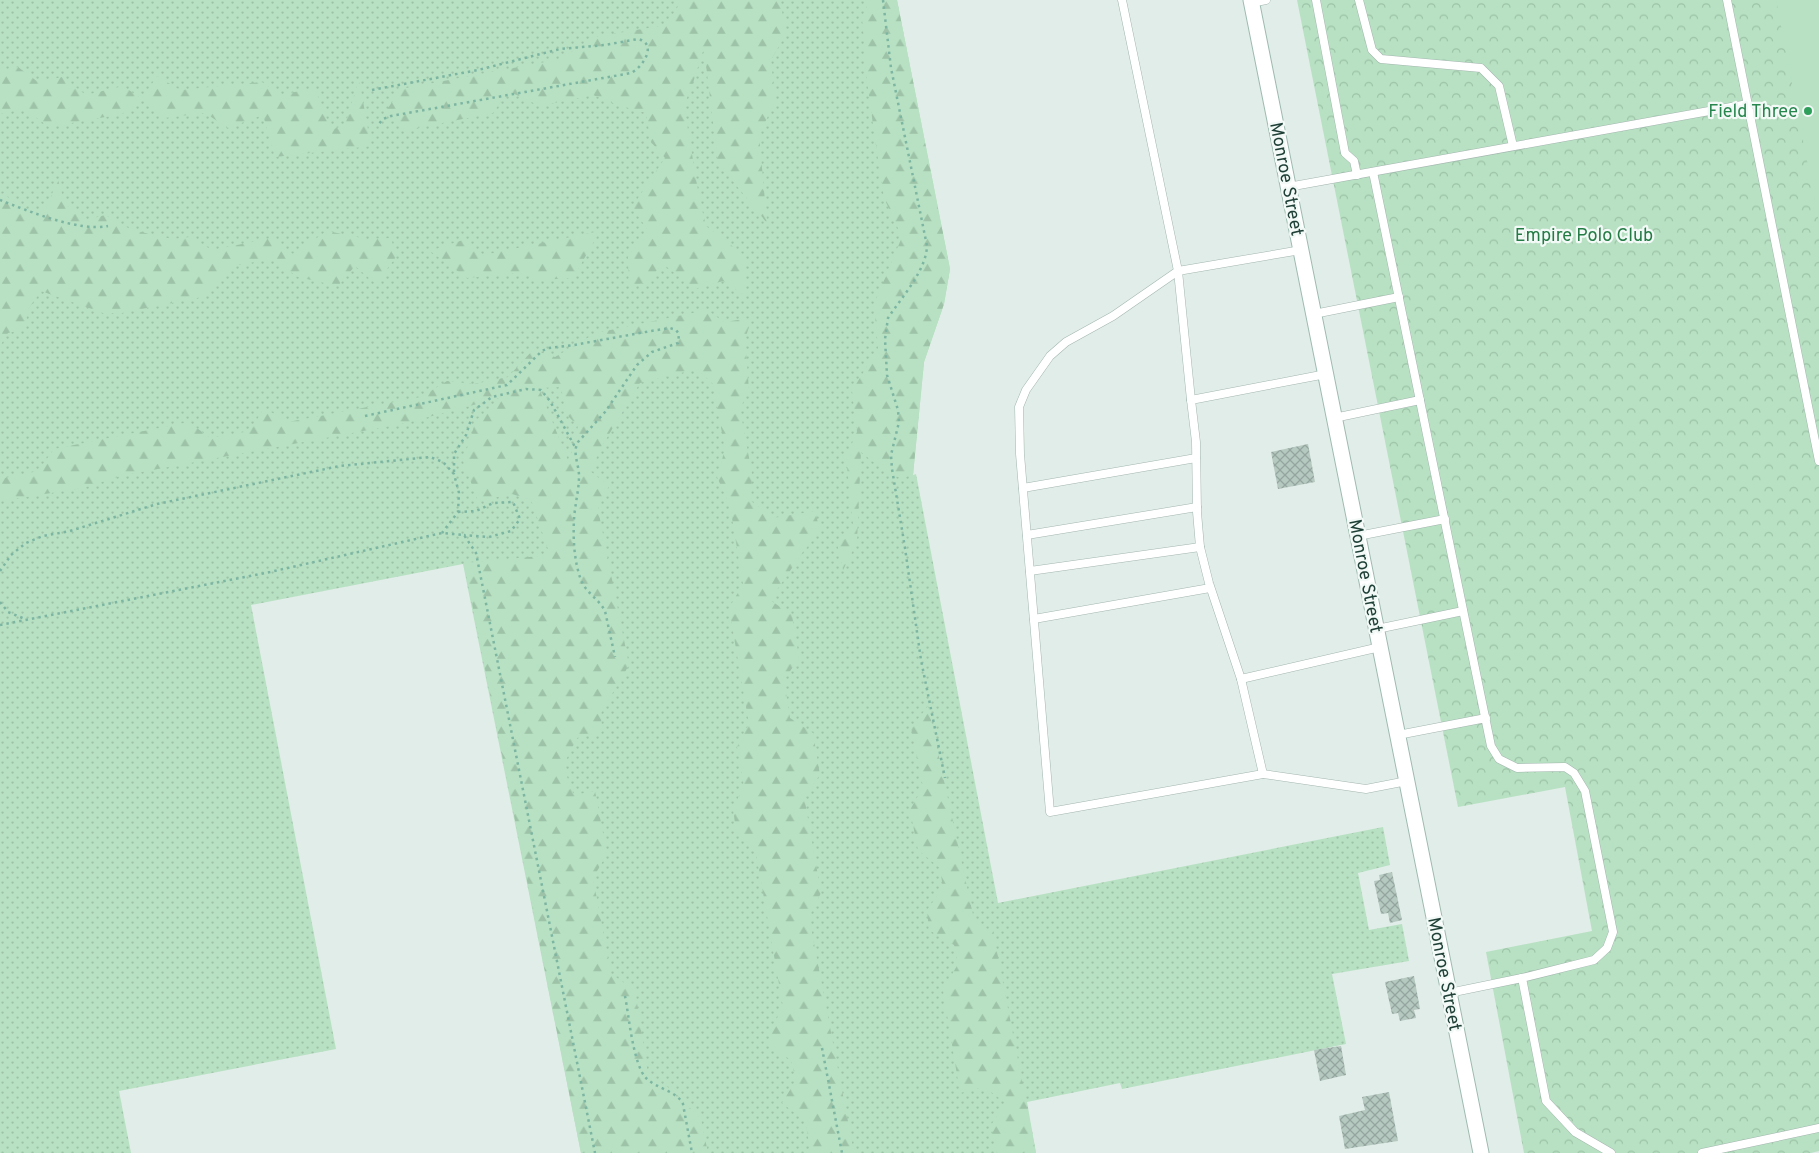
<svg xmlns="http://www.w3.org/2000/svg" width="1819" height="1153" viewBox="0 0 1819 1153" font-family="Overpass,sans-serif">
<defs>
<pattern id="grass-dots" width="8" height="8" patternUnits="userSpaceOnUse" patternTransform="scale(1.25)"><rect width="8" height="8" fill="#b7e1c2"/><path d="M2 2h.1M6 6h.1" fill="none" stroke="#9dc2a7" stroke-width="1.8" stroke-linecap="round"/></pattern>
<pattern id="forest-firs" width="22" height="20" patternUnits="userSpaceOnUse" patternTransform="scale(1.25)"><rect width="22" height="20" fill="#b7e1c2"/><path d="M5 1l3.5 6h-7zM16 11l3.5 6h-7z" fill="#9dc2a7"/></pattern>
<pattern id="park-crowns" width="20" height="18" patternUnits="userSpaceOnUse" patternTransform="scale(1.25)"><rect width="20" height="18" fill="#b7e1c2"/><path d="M2 6a3 3 0 1 1 6 0M12 15a3 3 0 1 1 6 0" fill="none" stroke="#9dc2a7"/></pattern>
<pattern id="building-cross-hatch" width="8" height="8" patternUnits="userSpaceOnUse" patternTransform="scale(1.25)"><rect width="8" height="8" fill="#b6c9c1"/><path d="M0 0l8 8M0 8l8-8" fill="none" stroke="#93a59e"/></pattern>
</defs>
<rect width="100%" height="100%" fill="#e1ede8"/>
<polygon fill="url(#grass-dots)" points="0,0 897,0 950,269 944,304 924,362 913,475 916,474 998,903 1383,827 1390,865 1358,873 1369,930 1402,924 1409,961 1332,974 1346,1044 1122,1089 1120,1083 1027,1102 1036,1153 581,1153 463,564 251,605 336,1049 119,1091 131,1153 0,1153"/>
<g fill="url(#forest-firs)" fill-rule="evenodd">
<polygon points="682,0 780,0 786,34 771,60 775,101 759,135 767,223 718,163 704,48 692,86 684,105 699,197 706,226 744,255 744,295 723,281 695,289 663,264 645,283 629,286 628,257 647,229 632,207 665,158 651,142 646,113 618,105 593,95 540,106 508,91 493,113 407,130 386,111 401,89 561,59 594,37 666,25"/>
<polygon points="870,0 897,0 950,269 944,304 924,362 913,475 900,478 882,469 861,452 857,542 843,570 837,543 853,524 846,457 857,432 852,391 878,348 874,304 902,237 884,198 875,139 867,81 862,17"/>
<polygon points="18,67 38,82 62,77 86,95 123,86 142,99 157,76 180,90 262,82 280,95 315,88 331,130 345,125 359,79 371,146 275,157 263,115 228,128 205,113 164,118 142,99 122,114 49,127 23,108 3,114 0,112 0,70"/>
<polygon points="58,180 65,204 86,220 105,215 132,230 172,239 190,237 212,250 272,238 293,254 327,231 367,239 391,238 396,257 376,284 355,266 338,286 298,277 271,259 233,266 202,297 122,313 103,313 41,291 27,311 26,329 8,333 0,346 0,198 3,193 27,213 45,210"/>
<polygon points="600,231 573,278 540,280 519,273 467,278 430,251 463,240 484,255"/>
<path d="M707,310L724,322L752,318L745,339L749,390L740,409L752,474L751,501L773,518L815,511L820,531L803,552L770,600L792,615L799,658L784,680L790,718L813,733L820,775L804,796L821,893L809,917L854,1153H811L805,1121L782,1103L796,1080L791,1060L772,1048L769,1033L783,1007L755,847L736,831L733,808L744,786L737,747L749,724L729,608L743,584L730,506L717,477L725,449L713,384L697,369L640,383L602,446L590,471L609,486L598,509L629,665L601,713L602,732L577,738L563,766L574,795L595,791L607,854L593,878L611,974L635,990L648,1074L672,1090L701,1119L708,1153H581L464,563L550,555L531,500L512,494L478,501L463,461L476,420L507,396L406,423L120,476L83,488L0,501V479L38,471L54,449L189,422L210,438L250,431L264,408L288,422L421,397L447,381L474,384L508,377L533,350L555,357L596,333ZM561,387L566,414L578,426L569,463L539,388Z"/>
<polygon points="928,706 975,924 993,931 1036,1153 997,1153 991,1125 1006,1103 984,1087 960,1093 943,990 958,964 954,945 929,930 927,910 943,888 940,868 918,850 910,810 923,787 911,728"/>
</g>
<polygon fill="url(#park-crowns)" points="1297,0 1819,0 1819,1151 1811,1153 1524,1153 1486,952 1592,931 1565,787 1458,807"/>
<polygon fill="#b7e1c2" points="1776,0 1819,0 1819,223"/>
<g fill="url(#building-cross-hatch)">
<polygon points="1308,444 1315,482 1278,489 1271,452"/>
<polygon points="1392,872 1402,920 1390,923 1388,913 1381,914 1374,881 1380,880 1379,875"/>
<polygon points="1414,976 1420,1009 1414,1010 1416,1018 1400,1021 1398,1013 1392,1014 1385,982"/>
<polygon points="1341,1046 1346,1075 1320,1081 1314,1050"/>
<polygon points="1389,1092 1398,1141 1345,1149 1339,1116 1365,1110 1362,1097"/>
</g>
<g fill="none" stroke-linecap="round" stroke-linejoin="round">
<defs>
<g id="service">
<polyline points="1122,0 1178,271 1113,316 1066,342 1050,356 1026,390 1019,407 1020,454 1050,812 1263,774"/>
<polyline points="1316,0 1345,153 1354,161 1357,175"/>
<polyline points="1359,0 1372,50 1381,59 1481,68 1499,86 1513,146"/>
<polyline points="1727,0 1819,461"/>
<polyline points="1251,3 1266,0"/>
<polyline points="1373,172 1491,746 1499,759 1517,768 1565,767 1574,773 1585,791 1613,932 1607,948 1594,960 1522,978 1546,1101 1575,1132 1611,1153"/>
<polyline points="1288,187 1748,104"/>
<polyline points="1314,314 1399,297"/>
<polyline points="1326,374 1191,400 1196,442 1197,512 1200,547 1209,583 1241,679 1380,647"/>
<polyline points="1191,400 1178,271 1301,250"/>
<polyline points="1334,418 1420,400"/>
<polyline points="1023,488 1196,458"/>
<polyline points="1027,535 1197,507"/>
<polyline points="1358,536 1445,519"/>
<polyline points="1030,571 1200,547"/>
<polyline points="1034,619 1210,588"/>
<polyline points="1377,629 1463,611"/>
<polyline points="1241,679 1263,774 1366,789 1407,781"/>
<polyline points="1398,735 1486,718"/>
<polyline points="1449,993 1522,978"/>
<polyline points="1702,1153 1819,1128"/>
</g>
<polyline id="secondary" points="1251,0 1481,1153"/>
</defs>
<use href="#service" stroke="#a3b6af" stroke-width="9"/>
<use href="#secondary" stroke="#9ebbb0" stroke-width="17"/>
<g stroke="#7db5a3" stroke-width="2.5" stroke-dasharray="2.5 4" stroke-linecap="butt">
<path d="M883,0L891,68L927,246C926,271 901,298 888,318L885,339L887,375L898,410L899,422L891,455L892,469L905,548L921,660L945,778"/>
<path d="M372,90L478,70L560,49L605,45L638,39C658,44 643,67 631,73L391,116L383,119L378,125"/>
<path d="M0,200C28,211 79,232 108,226"/>
<path d="M365,416L507,385L542,351L548,348L574,345L651,331L670,328L676,330L679,334L678,343L652,352L637,365L605,412L578,442C572,453 579,464 579,476C579,490 575,504 574,519C573,539 574,561 581,580C586,593 599,599 605,611L615,657"/>
<polyline points="454,472 454,454 466,435 474,410 492,397 526,389 541,390 550,401 575,447"/>
<polyline points="458,512 476,511 493,503 513,502 520,519 511,531 489,537 464,535"/>
<polyline points="0,571 11,555 26,543 43,536 70,531 157,504 340,466 430,457 443,462 454,474 459,493 458,512 442,533"/>
<polyline points="0,602 8,612 25,619"/>
<polyline points="0,625 270,572 442,533 464,535 476,553 595,1153"/>
<path d="M625,996C629,1016 633,1064 646,1078C657,1089 677,1091 683,1104L692,1153"/>
<polyline points="822,1048 842,1153"/>
</g>
<use href="#service" stroke="#fff" stroke-width="8"/>
<use href="#secondary" stroke="#fff" stroke-width="15"/>
</g>
<circle fill="#2e9e5b" stroke="#f2f9f6" stroke-width="2" cx="1808" cy="111" r="5"/>
<g text-anchor="middle" stroke-width="4.5" stroke-linejoin="round" paint-order="stroke">
<g font-size="18" fill="#27864d" stroke="#f2f9f6" text-anchor="end">
<text x="1798" y="117">Field Three</text>
</g>
<g font-size="18" fill="#1f4037" stroke="#f2f9f6">
<text transform="translate(1287 179) rotate(79)" y="6">Monroe Street</text>
<text transform="translate(1366 576) rotate(79)" y="6">Monroe Street</text>
<text transform="translate(1445 974) rotate(79)" y="6">Monroe Street</text>
</g>
<g font-size="18" fill="#247c45" stroke="#f2f9f6">
<text x="1584" y="241">Empire Polo Club</text>
</g>
</g>
</svg>
